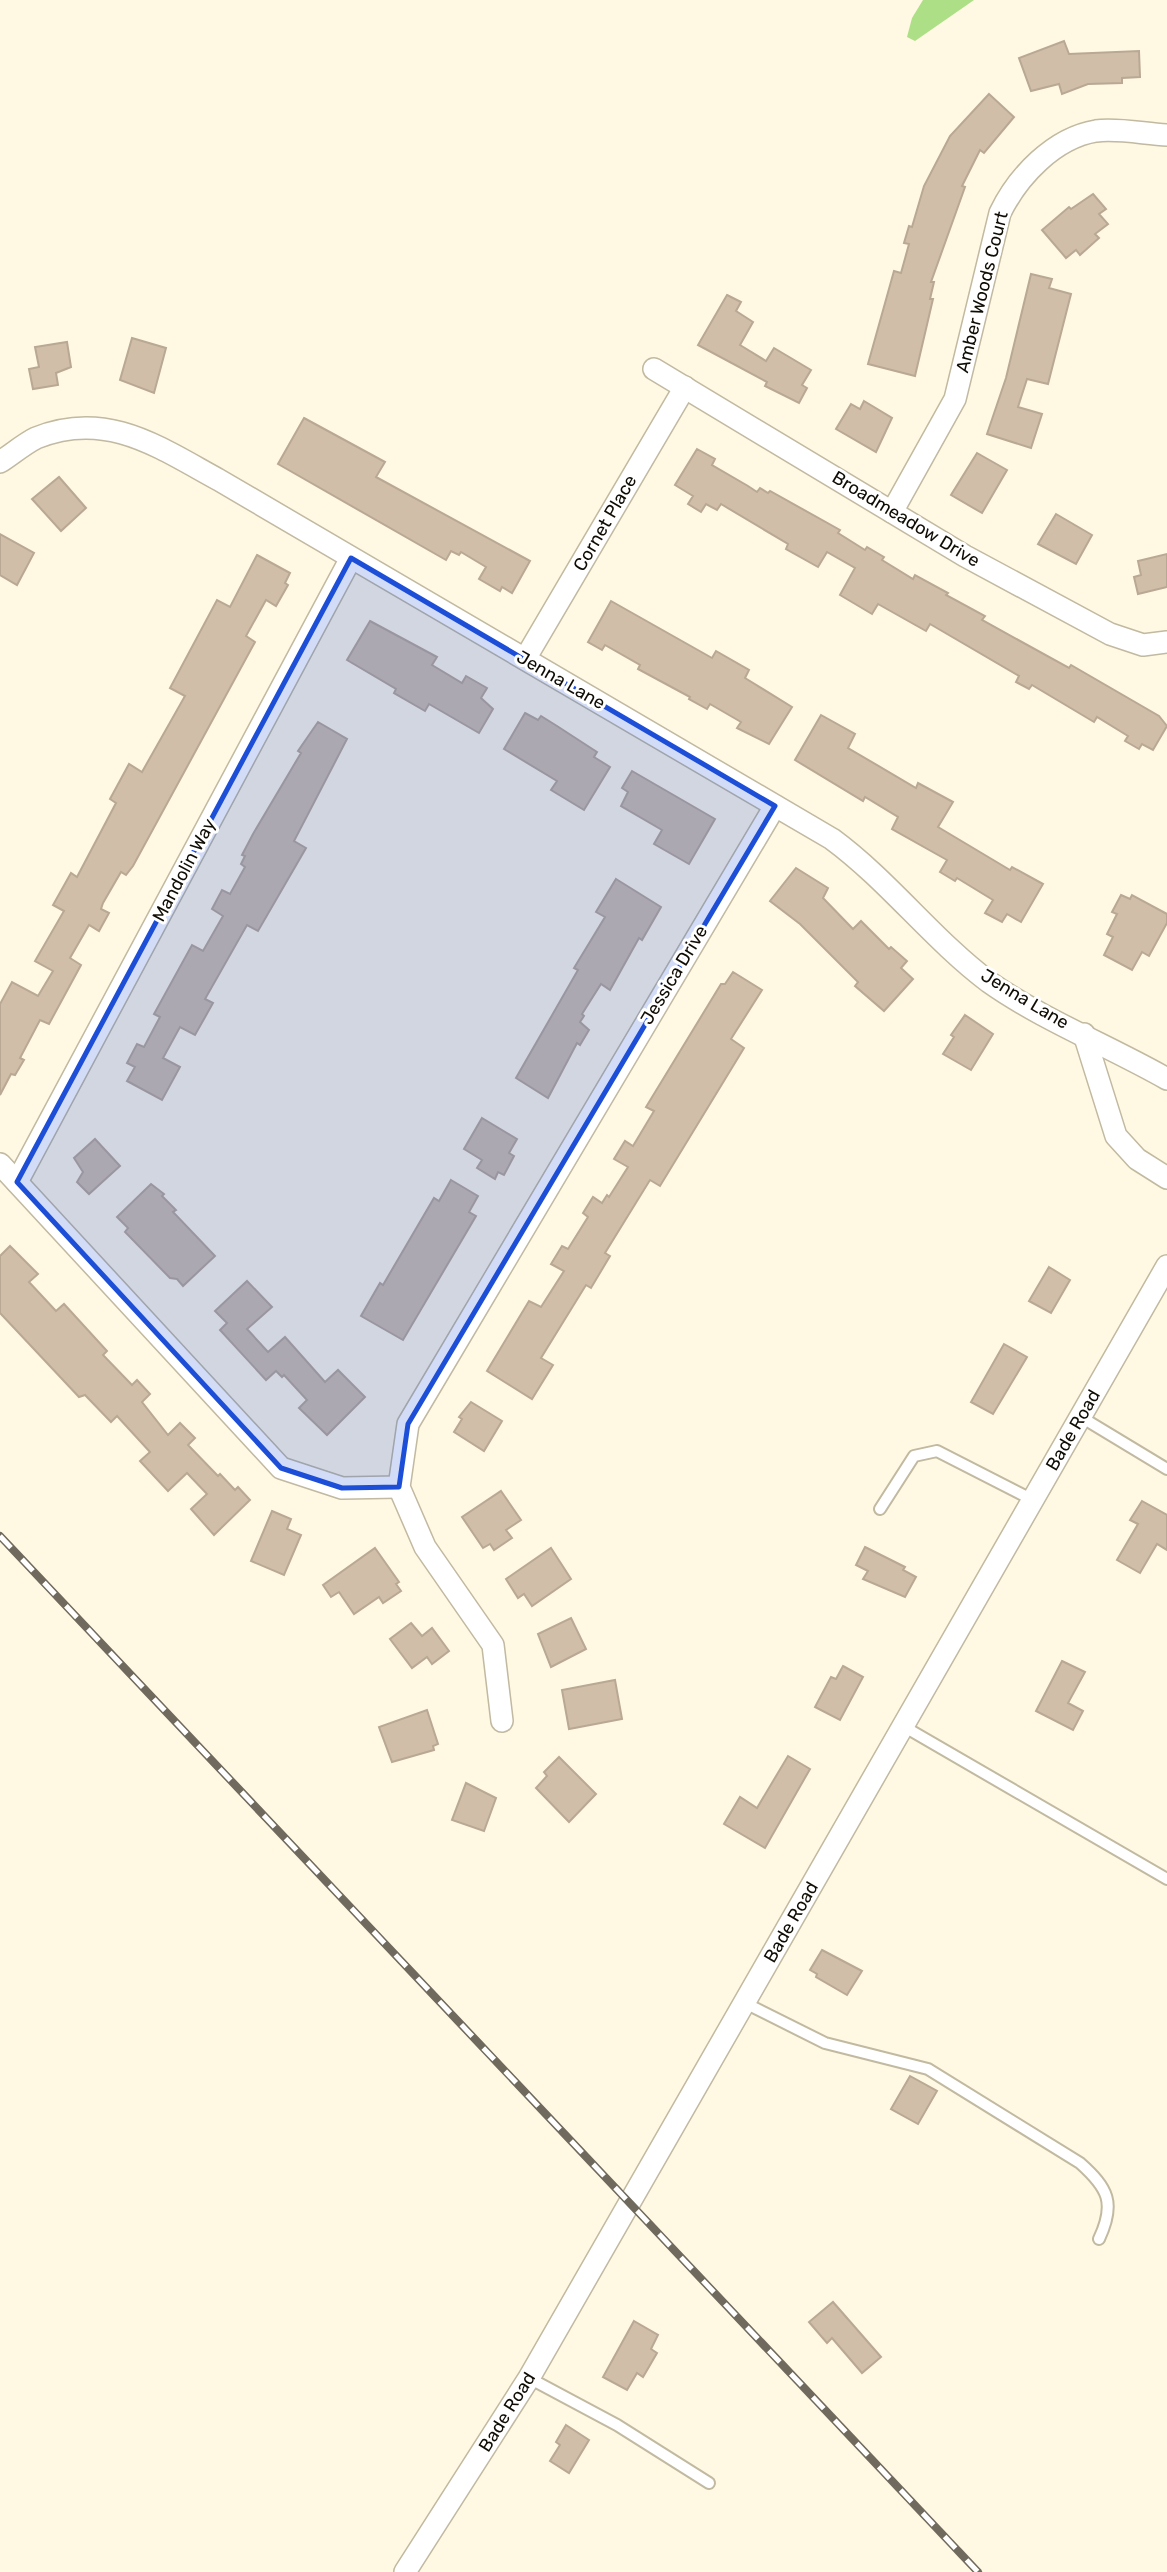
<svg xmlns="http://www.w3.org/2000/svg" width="1167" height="2572" viewBox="0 0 1167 2572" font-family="Rubik,sans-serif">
<rect width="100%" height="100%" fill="#fff8e3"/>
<polygon fill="#addf87" points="923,0 974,0 915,41 907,37 912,18"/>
<g fill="#d0bea9" stroke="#b9a893" stroke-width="2">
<polygon points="1064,41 1069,54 1139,51 1140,77 1122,78 1122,83 1088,84 1062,94 1059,84 1031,91 1019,58"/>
<polygon points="989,94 1014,117 984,153 980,150 962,186 965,187 931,282 934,282 930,299 933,299 915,376 868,364 894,271 901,273 909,244 904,243 909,226 912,227 924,186 950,136"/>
<polygon points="1093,194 1106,209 1099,214 1108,224 1095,234 1099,238 1080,255 1076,250 1066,258 1042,230 1069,207 1071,209"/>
<polygon points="1031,274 1052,279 1049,288 1071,294 1048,384 1027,379 1018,407 1042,414 1031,448 987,434 1006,378"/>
<polygon points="727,295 741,302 736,311 753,322 740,345 766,361 774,348 811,370 802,385 807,388 799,403 765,386 767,382 698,345"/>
<polygon points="132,338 166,348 154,393 120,380"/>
<polygon points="67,342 71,367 56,373 58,385 33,389 29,369 39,367 35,347"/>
<polygon points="864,401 892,418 876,452 836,429 851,404 860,409"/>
<polygon points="304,418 385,462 376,477 530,561 512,593 502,587 500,591 479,579 486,567 461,552 459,555 451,551 446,560 278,464"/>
<polygon points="697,449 715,459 712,465 748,486 757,492 760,488 768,493 770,491 840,530 838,533 865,550 867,547 884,557 882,560 913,579 915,575 948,593 946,595 985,616 982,620 1069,668 1071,665 1159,716 1167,726 1153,750 1142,744 1139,749 1125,741 1128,736 1097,717 1094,722 1032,685 1029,689 1016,682 1019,676 930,624 926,631 878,604 872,614 840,595 855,568 827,552 818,567 786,549 788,544 721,504 717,510 706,504 701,512 688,504 693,496 675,485"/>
<polygon points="977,453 1007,470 982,513 951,495"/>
<polygon points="59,477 86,508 61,531 32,499"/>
<polygon points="1056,514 1092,535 1076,564 1038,544"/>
<polygon points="0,534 34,553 17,585 0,575"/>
<polygon points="1167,554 1167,587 1138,594 1134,577 1141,575 1138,561"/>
<polygon points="257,555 290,573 285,583 288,585 276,606 266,600 246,636 255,642 133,866 126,875 121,872 103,903 101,909 109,913 99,931 89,925 70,958 81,965 49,1024 40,1020 20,1058 24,1060 15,1075 11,1074 0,1095 0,1004 12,982 38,996 53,971 35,961 64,911 53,905 71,873 77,877 116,803 110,799 129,764 142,772 185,696 170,688 217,600 230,607"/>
<polygon points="611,601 712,658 716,651 749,670 745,678 792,707 769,744 737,728 741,722 710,704 707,709 689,699 690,697 638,669 640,665 605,645 602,650 588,642"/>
<polygon points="370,621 437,657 432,665 462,683 466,676 487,688 481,698 493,709 479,733 429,704 425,711 394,693 396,689 347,660"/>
<polygon points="525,713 538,720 541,716 557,726 597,752 594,757 610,767 584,810 551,790 557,781 504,749"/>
<polygon points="821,715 855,734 848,748 916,788 918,783 953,802 938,827 1010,870 1012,867 1043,884 1021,922 1007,914 1002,922 985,913 993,900 957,878 955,881 940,872 947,860 892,829 898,817 865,797 863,801 795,760"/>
<polygon points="318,722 347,739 294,841 306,848 258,931 247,925 205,999 213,1003 195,1035 180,1027 163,1058 180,1067 162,1100 127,1081 135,1067 127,1063 137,1044 144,1047 160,1017 154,1014 192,945 203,951 223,916 212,909 222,890 230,894 245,867 241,864 245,856 242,855 253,834 301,753 298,751"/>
<polygon points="632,771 715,819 689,864 654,844 662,830 621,806 628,792 622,788"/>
<polygon points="796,868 828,888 823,898 853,929 861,921 889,949 891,947 907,961 901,968 913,979 884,1011 855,986 858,982 800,924 770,901"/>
<polygon points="616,879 661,907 642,940 639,938 610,990 601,984 582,1014 584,1016 580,1022 589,1030 580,1045 577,1043 548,1098 516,1078 578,970 574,968 605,917 596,912"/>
<polygon points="1121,895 1130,899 1132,895 1167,914 1167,923 1149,956 1142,952 1132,970 1104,955 1113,937 1107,934 1117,914 1112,912"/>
<polygon points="733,972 762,990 731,1039 744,1048 660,1186 650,1180 605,1253 610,1256 591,1288 586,1285 541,1358 553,1365 532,1399 487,1371 529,1301 541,1307 564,1271 551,1264 562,1246 568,1249 588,1217 583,1213 593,1197 602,1203 607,1195 609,1197 628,1167 614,1159 625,1141 633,1146 654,1111 646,1107 721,984 725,984"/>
<polygon points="965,1015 993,1034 971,1070 943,1054 954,1037 951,1035"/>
<polygon points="482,1118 517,1139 509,1153 514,1156 504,1175 498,1172 495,1179 477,1168 482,1160 464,1149"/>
<polygon points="95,1139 120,1166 89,1194 77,1182 83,1172 74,1158"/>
<polygon points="451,1180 478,1196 469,1212 476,1216 403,1340 361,1316 380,1283 383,1285 434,1198 439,1201"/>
<polygon points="151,1184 164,1194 162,1196 176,1210 173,1212 215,1256 183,1286 177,1279 170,1278 125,1232 128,1228 117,1217"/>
<polygon points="10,1246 38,1274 29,1282 56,1311 64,1304 107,1351 103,1355 132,1385 137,1380 150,1394 142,1402 168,1435 180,1423 195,1438 188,1445 218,1476 220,1474 235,1490 238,1487 250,1500 214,1535 191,1509 207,1494 187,1473 168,1491 140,1461 150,1452 117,1416 111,1422 85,1395 79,1397 0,1313 0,1256"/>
<polygon points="1049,1267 1070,1280 1051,1313 1029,1301"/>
<polygon points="247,1281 272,1307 247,1329 268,1352 285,1337 325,1382 338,1370 365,1397 327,1435 299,1408 307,1400 284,1375 282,1377 276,1371 266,1380 220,1330 227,1323 215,1311"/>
<polygon points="1004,1344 1027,1357 993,1414 971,1402"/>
<polygon points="471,1402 502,1421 484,1451 454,1432 462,1419 459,1417"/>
<polygon points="501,1491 521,1520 506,1530 512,1538 494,1550 490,1544 483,1548 462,1517"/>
<polygon points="1142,1501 1167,1515 1167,1550 1157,1544 1140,1573 1117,1560 1138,1524 1130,1520"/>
<polygon points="272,1511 291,1519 287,1529 301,1535 284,1575 251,1561"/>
<polygon points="865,1547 905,1567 903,1570 916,1577 905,1597 863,1579 868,1571 856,1565"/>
<polygon points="375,1548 399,1582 396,1584 401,1591 383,1603 379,1597 354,1614 339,1592 331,1597 323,1585"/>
<polygon points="551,1548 571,1579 532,1606 524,1594 518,1598 506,1579"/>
<polygon points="571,1618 586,1649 551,1667 538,1634"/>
<polygon points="411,1623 422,1636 432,1628 449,1651 432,1664 427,1657 412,1668 390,1639"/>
<polygon points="1062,1661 1085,1672 1068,1703 1083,1711 1073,1730 1036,1711"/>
<polygon points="843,1666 863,1677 840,1720 815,1707 831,1677 836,1679"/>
<polygon points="615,1680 622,1719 569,1729 562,1690"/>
<polygon points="427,1710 438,1744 433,1746 434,1750 392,1762 379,1727"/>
<polygon points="788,1756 810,1769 765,1848 724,1824 740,1797 757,1808"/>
<polygon points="559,1757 596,1794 569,1822 536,1788 547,1776 544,1772"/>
<polygon points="466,1783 496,1798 484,1831 452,1820"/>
<polygon points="822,1950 862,1971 847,1995 816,1977 817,1974 810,1970"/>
<polygon points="910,2076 937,2091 918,2124 891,2109"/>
<polygon points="833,2302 881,2357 862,2373 832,2338 827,2343 809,2322"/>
<polygon points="634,2321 658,2335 651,2349 657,2353 643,2377 637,2373 627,2390 603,2377"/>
<polygon points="566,2425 589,2440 569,2473 550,2461 560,2445 556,2442"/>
</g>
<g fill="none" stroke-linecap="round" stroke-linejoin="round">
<defs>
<g id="lane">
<polyline points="1081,1417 1167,1469"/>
<polyline points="880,1509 914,1456 937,1451 1033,1500"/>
<polyline points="903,1726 1167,1879"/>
<path d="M745,2003L825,2043L928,2069L1080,2163C1108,2188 1116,2203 1099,2239"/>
<polyline points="529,2378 617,2425 709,2483"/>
</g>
<g id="street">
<polyline points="654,369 965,556 1110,634 1143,645 1167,642"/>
<path d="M0,462C11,455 24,444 36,438C107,409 160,448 219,480L832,839C889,881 932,939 989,982C1041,1019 1111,1047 1167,1079"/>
<path d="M892,512L955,399L1000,213C1018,176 1054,138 1096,131C1118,128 1145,134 1167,135"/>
<polyline points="525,659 685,387"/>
<polyline points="1084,1034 1116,1136 1137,1159 1167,1178"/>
<polyline points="0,1164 281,1468 342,1488 399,1487"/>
<polyline points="17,1182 351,558"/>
<polyline points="502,1721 493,1645 425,1547 399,1487 408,1424 775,806"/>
<polyline points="405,2572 529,2378 1167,1266"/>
</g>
</defs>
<use href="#lane" stroke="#c1b9a0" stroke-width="14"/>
<use href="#street" stroke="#c1b9a0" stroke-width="24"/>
<use href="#lane" stroke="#fff" stroke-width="10"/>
<use href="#street" stroke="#fff" stroke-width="21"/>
<defs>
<polyline id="rail" points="0,1536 978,2572"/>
</defs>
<use href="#rail" stroke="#6f6a5d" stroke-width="8"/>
<use href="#rail" stroke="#fff" stroke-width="5" stroke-dasharray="16" stroke-linecap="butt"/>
</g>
<path fill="#1d4ed8" fill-opacity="0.2" stroke="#1d4ed8" stroke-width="5" stroke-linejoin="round" d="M351,558L775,806L408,1424L399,1487L342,1488L281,1468L17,1182Z"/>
<g text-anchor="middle" stroke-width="6" stroke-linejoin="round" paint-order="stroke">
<g font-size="18" fill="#0f0c04" stroke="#fff">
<text transform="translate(982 292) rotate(-76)" y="6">Amber Woods Court</text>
<text transform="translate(906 519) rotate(31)" y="6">Broadmeadow Drive</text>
<text transform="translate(605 523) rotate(-60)" y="6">Cornet Place</text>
<text transform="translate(561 680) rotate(30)" y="6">Jenna Lane</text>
<text transform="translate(184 870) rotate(-62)" y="6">Mandolin Way</text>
<text transform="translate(674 975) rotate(-59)" y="6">Jessica Drive</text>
<text transform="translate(1025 999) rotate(31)" y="6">Jenna Lane</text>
<text transform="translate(1073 1430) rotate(-60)" y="6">Bade Road</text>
<text transform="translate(791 1922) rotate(-60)" y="6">Bade Road</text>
<text transform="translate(507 2412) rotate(-58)" y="6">Bade Road</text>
</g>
</g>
</svg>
